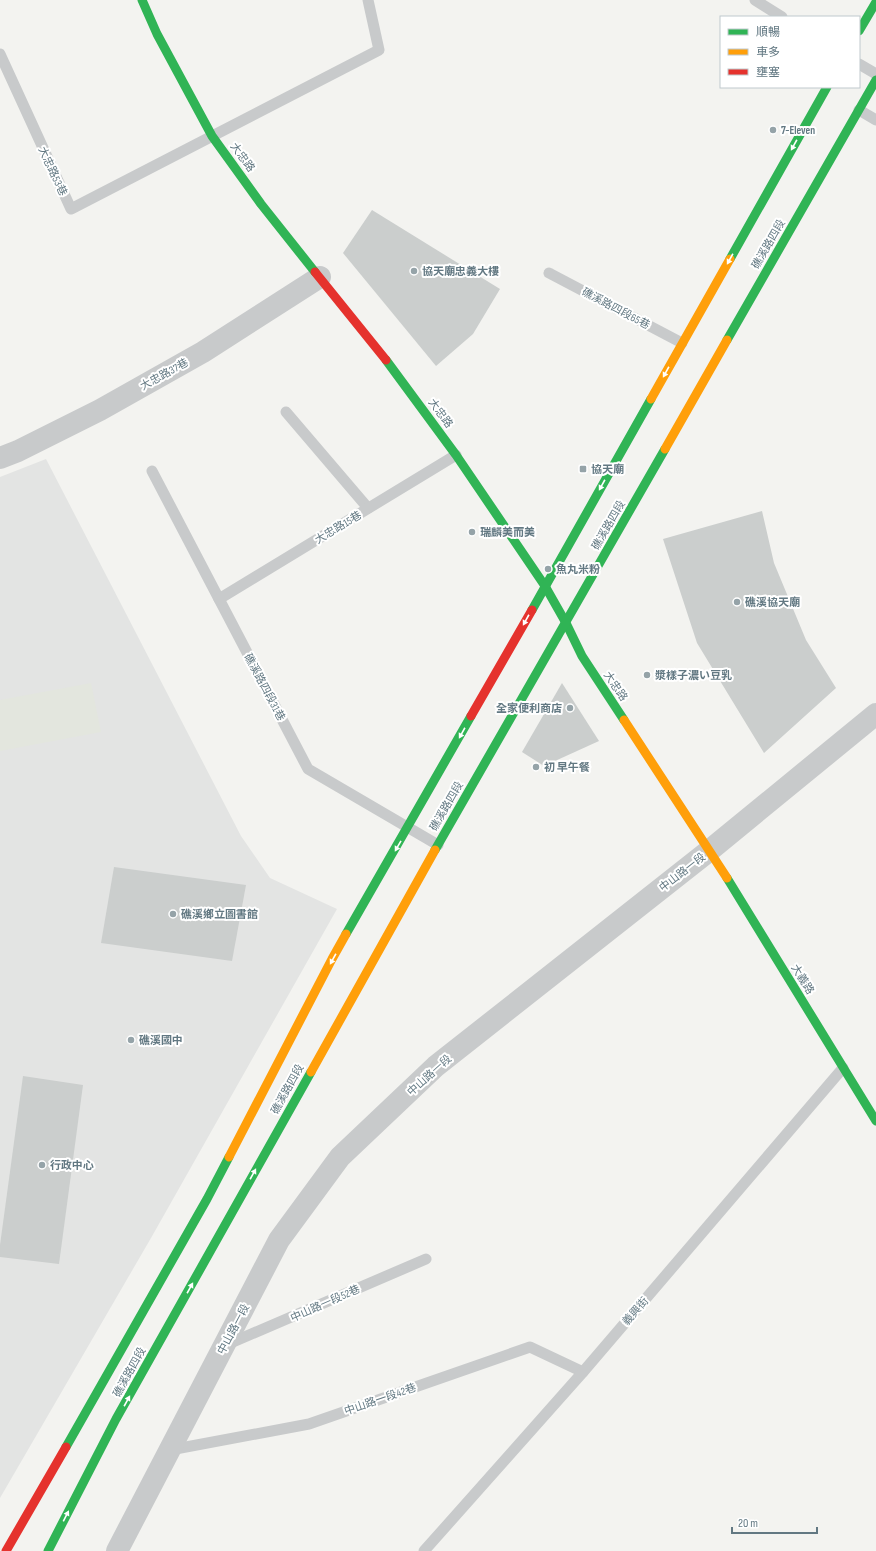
<svg xmlns="http://www.w3.org/2000/svg" width="876" height="1551" viewBox="0 0 876 1551" font-family="'Sofia Sans Condensed','Noto Sans TC','Noto Sans JP',sans-serif">
<rect width="100%" height="100%" fill="#f3f3f0"/>
<polygon fill="#e3e4e3" points="46,459 241,836 270,878 337,909 151,1238 0,1498 0,477"/>
<polygon fill="#e3e6de" points="91,683 101,732 0,751 0,700"/>
<g fill="#cbcecd">
<polygon points="372,210 500,289 473,334 436,366 343,253"/>
<polygon points="762,511 774,563 806,640 836,688 764,753 697,643 663,539"/>
<polygon points="562,683 599,741 544,766 522,752"/>
<polygon points="114,867 246,885 232,961 101,943"/>
<polygon points="23,1076 83,1085 59,1264 0,1257 0,1245"/>
</g>
<g fill="none" stroke-linecap="round" stroke-linejoin="round">
<g stroke="#c8cacb" stroke-width="11">
<polyline points="755,0 782,17"/>
<polyline points="0,54 71,209 379,50 368,0"/>
<polyline points="859,64 876,74"/>
<polyline points="859,110 876,120"/>
<polyline points="549,273 682,343"/>
<polyline points="286,412 368,508"/>
<polyline points="152,471 308,769 438,845"/>
<polyline points="219,599 456,455"/>
<polyline points="226,1345 426,1259"/>
<polyline points="170,1450 309,1424 530,1347 583,1372"/>
<polyline points="424,1551 583,1372 843,1068"/>
</g>
<g stroke="#c8cacb" stroke-width="22">
<polyline points="0,458 18,451 100,410 203,352 320,277"/>
<polyline points="117,1551 279,1240 340,1157 436,1066 710,850 876,714"/>
</g>
<g stroke="#30b455" stroke-width="9">
<polyline points="142,0 157,34 212,136 261,204 315,272"/>
<polyline points="859,31 876,2"/>
<polyline points="730,259 827,87"/>
<polyline points="727,340 876,80"/>
<polyline points="386,360 456,455 545,586 566,623 582,656 624,720"/>
<polyline points="532,610 651,399"/>
<polyline points="435,850 665,449"/>
<polyline points="727,878 876,1121"/>
<polyline points="346,934 471,716"/>
<polyline points="66,1447 207,1199 229,1157"/>
<polyline points="48,1551 116,1419 311,1072"/>
</g>
<g stroke="#ff9f0a" stroke-width="9">
<polyline points="651,399 730,259"/>
<polyline points="665,449 727,340"/>
<polyline points="624,720 727,878"/>
<polyline points="311,1072 435,850"/>
<polyline points="229,1157 332,959 346,934"/>
</g>
<g stroke="#e5322d" stroke-width="9">
<polyline points="315,272 386,360"/>
<polyline points="471,716 532,610"/>
<polyline points="6,1551 66,1447"/>
</g>
</g>
<defs><path id="oneway-solid" d="M-6-.8H1V-3.2L6.5 0L1 3.2V.8H-6Z"/></defs>
<g fill="#fff">
<use href="#oneway-solid" transform="translate(794 145) rotate(119)"/>
<use href="#oneway-solid" transform="translate(730 259) rotate(119)"/>
<use href="#oneway-solid" transform="translate(666 372) rotate(119)"/>
<use href="#oneway-solid" transform="translate(602 485) rotate(119)"/>
<use href="#oneway-solid" transform="translate(526 620) rotate(119)"/>
<use href="#oneway-solid" transform="translate(462 733) rotate(119)"/>
<use href="#oneway-solid" transform="translate(398 846) rotate(120)"/>
<use href="#oneway-solid" transform="translate(333 959) rotate(119)"/>
<use href="#oneway-solid" transform="translate(253 1174) rotate(-61)"/>
<use href="#oneway-solid" transform="translate(190 1288) rotate(-61)"/>
<use href="#oneway-solid" transform="translate(127 1401) rotate(-61)"/>
<use href="#oneway-solid" transform="translate(66 1516) rotate(-63)"/>
</g>
<g fill="#95a3a8" stroke="#fff" stroke-width="1.5">
<circle cx="773" cy="130" r="4"/>
<circle cx="414" cy="271" r="4"/>
<rect x="579" y="465" width="8" height="8" rx="2"/>
<circle cx="472" cy="532" r="4"/>
<circle cx="548" cy="569" r="4"/>
<circle cx="737" cy="602" r="4"/>
<circle cx="647" cy="675" r="4"/>
<circle cx="570" cy="708" r="4"/>
<circle cx="536" cy="767" r="4"/>
<circle cx="173" cy="914" r="4"/>
<circle cx="131" cy="1040" r="4"/>
<circle cx="42" cy="1165" r="4"/>
</g>
<g text-anchor="middle" stroke-width="4" stroke-linejoin="round" paint-order="stroke">
<g font-size="11" font-weight="bold" fill="#627882" stroke="#fff" text-anchor="start">
<text x="781" y="134">7-Eleven</text>
<text x="422" y="275">協天廟忠義大樓</text>
<text x="591" y="473">協天廟</text>
<text x="480" y="536">瑞麟美而美</text>
<text x="556" y="573">魚丸米粉</text>
<text x="745" y="606">礁溪協天廟</text>
<text x="655" y="679">漿樣子濃い豆乳</text>
<text x="562" y="712" text-anchor="end">全家便利商店</text>
<text x="544" y="771">初 早午餐</text>
<text x="181" y="918">礁溪鄉立圖書館</text>
<text x="139" y="1044">礁溪國中</text>
<text x="50" y="1169">行政中心</text>
</g>
<g font-size="11" fill="#627882" stroke="#fff">
<text transform="translate(243 157) rotate(54)" y="4">大忠路</text>
<text transform="translate(53 171) rotate(65)" y="4">大忠路53巷</text>
<text transform="translate(768 244) rotate(-60)" y="4">礁溪路四段</text>
<text transform="translate(616 308) rotate(28)" y="4">礁溪路四段65巷</text>
<text transform="translate(164 374) rotate(-29)" y="4">大忠路37巷</text>
<text transform="translate(441 413) rotate(54)" y="4">大忠路</text>
<text transform="translate(608 525) rotate(-60)" y="4">礁溪路四段</text>
<text transform="translate(338 527) rotate(-31)" y="4">大忠路15巷</text>
<text transform="translate(616 686) rotate(56)" y="4">大忠路</text>
<text transform="translate(265 687) rotate(62)" y="4">礁溪路四段31巷</text>
<text transform="translate(446 806) rotate(-60)" y="4">礁溪路四段</text>
<text transform="translate(682 872) rotate(-38)" y="4">中山路一段</text>
<text transform="translate(803 979) rotate(59)" y="4">大義路</text>
<text transform="translate(429 1075) rotate(-42)" y="4">中山路一段</text>
<text transform="translate(287 1089) rotate(-61)" y="4">礁溪路四段</text>
<text transform="translate(325 1303) rotate(-24)" y="4">中山路一段52巷</text>
<text transform="translate(635 1311) rotate(-49)" y="4">義興街</text>
<text transform="translate(233 1329) rotate(-62)" y="4">中山路一段</text>
<text transform="translate(129 1372) rotate(-61)" y="4">礁溪路四段</text>
<text transform="translate(380 1399) rotate(-19)" y="4">中山路一段42巷</text>
</g>
</g>
<rect x="720" y="16" width="140" height="72" fill="#ffffff" stroke="#c0c9cd"/>
<rect x="728" y="29" width="20" height="6" fill="#30b455" stroke="#c0c9cd"/>
<text x="756" y="36" font-size="12" fill="#627882">順暢</text>
<rect x="728" y="49" width="20" height="6" fill="#ff9f0a" stroke="#c0c9cd"/>
<text x="756" y="56" font-size="12" fill="#627882">車多</text>
<rect x="728" y="69" width="20" height="6" fill="#e5322d" stroke="#c0c9cd"/>
<text x="756" y="76" font-size="12" fill="#627882">壅塞</text>
<path d="M732 1527v6h85v-6" fill="none" stroke="#627882" stroke-width="2"/>
<text x="738" y="1527" font-size="12" fill="#627882" stroke="#ffffff" stroke-width="3" paint-order="stroke">20 m</text>
</svg>
